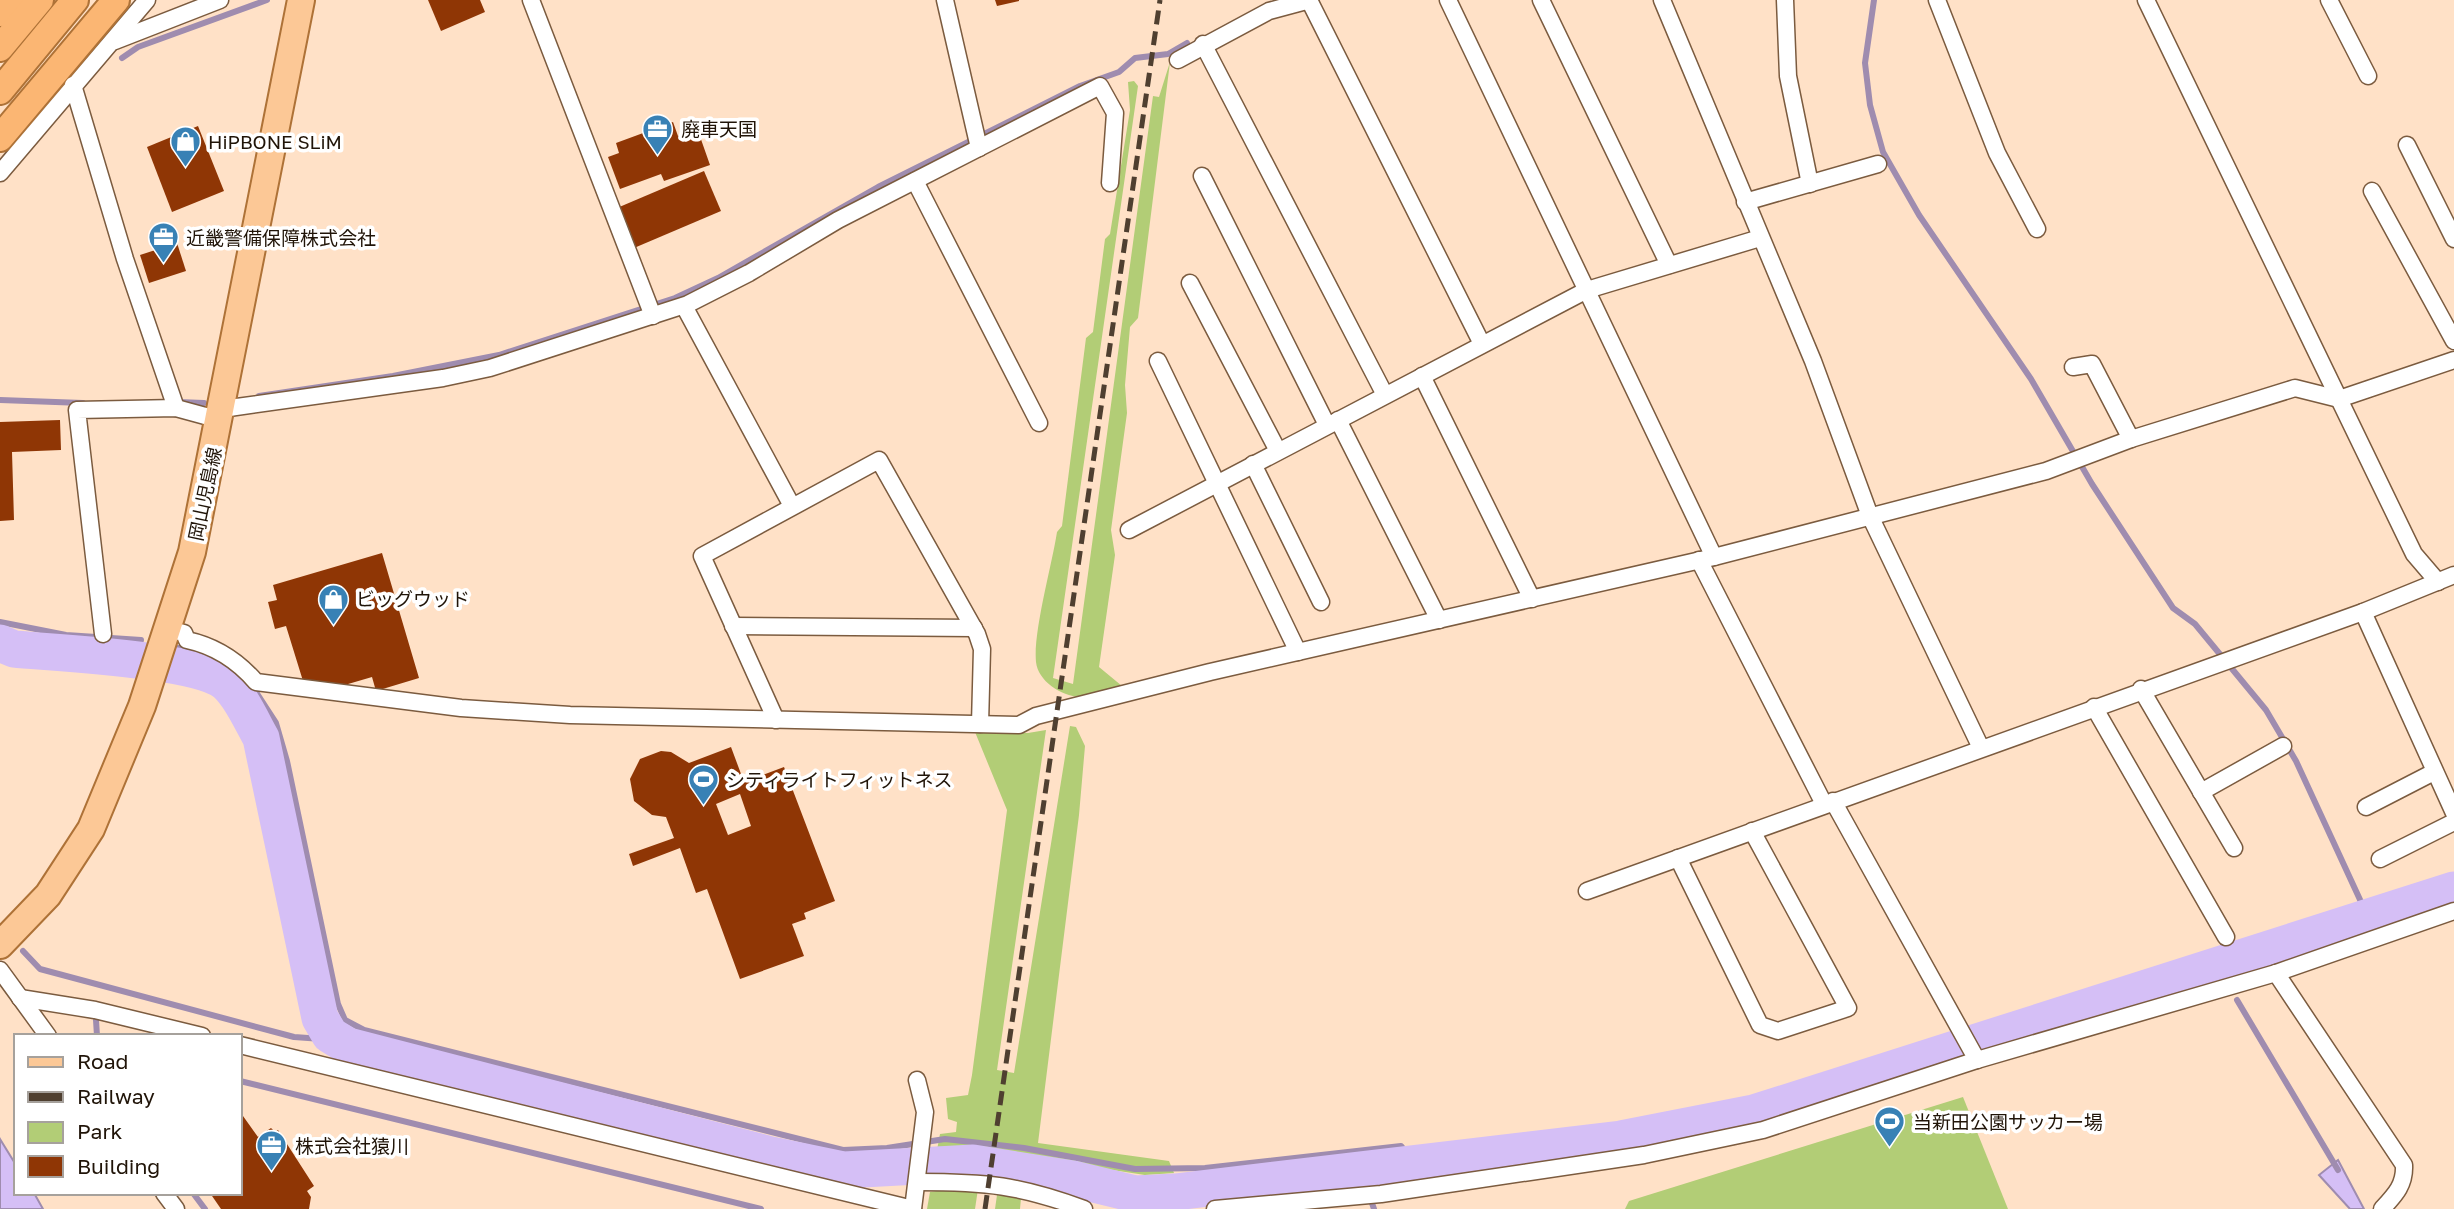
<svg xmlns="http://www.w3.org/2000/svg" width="2454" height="1209" viewBox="0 0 2454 1209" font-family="'Golos Text','Noto Sans JP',sans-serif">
<rect width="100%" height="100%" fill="#ffe1c7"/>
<g fill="#b2cd76">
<path d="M1170,62L1138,318L1130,327L1125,385L1127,413L1111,530L1115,555L1099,667L1122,686C1109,689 1093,697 1080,697C1061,696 1038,681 1036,662C1033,632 1052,565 1057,532L1062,526L1086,338L1093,332L1105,239L1110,234L1130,110L1128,82L1134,81L1138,86L1053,678L1073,684L1153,96L1159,97Z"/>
<polygon points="1070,726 1076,727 1085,746 1079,815 1038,1143 1169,1161 1174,1173 1145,1175 961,1147 937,1150 940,1134 956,1132 957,1122 948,1119 946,1098 968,1095 972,1075 1007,810 975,732 1028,733 1046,730 997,1070 1014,1073"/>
<polygon points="1963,1097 2008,1209 1625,1209 1629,1201"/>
<polygon points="965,1187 978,1189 975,1209 927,1209 930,1192"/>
<polygon points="997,1195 1021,1198 1020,1209 995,1209"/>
</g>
<g fill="#d5bff6" stroke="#9f8caf" stroke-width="2">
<polygon points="0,1139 16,1165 16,1193 34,1193 43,1209 0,1209"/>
<polygon points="2338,1160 2364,1209 2350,1209 2319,1175"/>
</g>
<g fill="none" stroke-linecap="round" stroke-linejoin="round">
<g stroke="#9f8caf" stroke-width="6">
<polyline points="1874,0 1865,63 1870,105 1883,152 1919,215 2031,379 2092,484 2173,608 2195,624 2266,710 2296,761 2368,917"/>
<polyline points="122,58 138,47 267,0"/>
<polyline points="259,396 393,376 499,355 675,298 718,278 878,187 1080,86 1119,72 1135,58 1168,54 1187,43"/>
<polyline points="0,400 83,403"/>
<polyline points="178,402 204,403"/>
<polyline points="0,622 66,635 141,640"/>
<polyline points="178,648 217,658"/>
<polyline points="252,686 276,723 287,761 338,1004 345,1020 364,1030 843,1150 887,1148 945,1139 1024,1148 1135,1169 1205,1168 1401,1146 1416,1164"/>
<polyline points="23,951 40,969 294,1037 322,1039 330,1035"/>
<polyline points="2216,965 2223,977"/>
<polyline points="2237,1000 2338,1170"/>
<polyline points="96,1020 97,1036"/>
<polyline points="240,1081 761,1209"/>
<polyline points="1361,1171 1374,1209"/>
<polyline points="193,1193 205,1209"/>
</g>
<path stroke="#d5bff6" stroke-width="37" d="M0,643L14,649C57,653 197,659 226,683C241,697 251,720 261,738L320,1018L330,1035L348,1046L767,1154L844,1170L973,1163L1073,1179L1135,1194L1175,1192L1621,1139L1754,1113L2454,890"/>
</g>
<g fill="#8f3605" fill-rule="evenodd">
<polygon points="428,0 480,0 485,12 441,31"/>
<polygon points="995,0 1019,0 1019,1 997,6"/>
<polygon points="673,122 678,136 697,128 710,165 664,181 661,174 620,189 608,157 619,153 616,143"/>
<polygon points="198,126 224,191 172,212 147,147"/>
<polygon points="704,171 721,211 634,248 617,208"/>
<polygon points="177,243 186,271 149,283 140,255"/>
<polygon points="60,420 61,450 12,452 14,520 0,521 0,422"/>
<polygon points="382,553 419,678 376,691 372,677 331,689 303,681 286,626 275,629 268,602 277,600 273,585"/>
<path d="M731,747L744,782L784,767L835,901L804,913L806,919L792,924L804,956L740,979L707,889L696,893L680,848L633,866L629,854L674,838L666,817L652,815L634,801L630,779L640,759L661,751L671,752L689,763ZM740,794L751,826L728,835L716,804Z"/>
<polygon points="243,1116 258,1137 271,1128 275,1132 278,1130 314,1186 307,1191 311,1197 309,1209 221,1209 210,1193 240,1193 240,1119"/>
</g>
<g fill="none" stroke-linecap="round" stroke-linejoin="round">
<defs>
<g id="minor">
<polyline points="531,0 653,316"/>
<polyline points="945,0 979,148"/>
<polyline points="1309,0 1482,344"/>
<polyline points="1448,0 1714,557"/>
<polyline points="1541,0 1669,265"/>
<polyline points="1662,0 1813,361 1870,516 1981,748"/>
<polyline points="1785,0 1788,76 1810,184"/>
<polyline points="1937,0 1997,153 2037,229"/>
<polyline points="2146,0 2414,554 2438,582"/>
<polyline points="2329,0 2368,76"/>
<polyline points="115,41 220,0"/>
<polyline points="1203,44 1385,395"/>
<polyline points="1178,60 1269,11 1310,0"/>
<polyline points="73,85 125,259 176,408"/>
<polyline points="2407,145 2454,239"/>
<polyline points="0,173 147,0"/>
<polyline points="1202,176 1327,425"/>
<polyline points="915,181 1039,423"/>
<polyline points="2372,191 2454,341"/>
<polyline points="1745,202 1878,164"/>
<polyline points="1190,283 1278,451"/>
<polyline points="684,306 792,506"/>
<polyline points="1158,361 1298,652"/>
<polyline points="2073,367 2092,364 2131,439"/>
<polyline points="1422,376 1532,599"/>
<polyline points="222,409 443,378 490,368 688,304 749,273 838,220 1100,86 1115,113 1110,183"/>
<polyline points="1338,420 1439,620"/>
<polyline points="1253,464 1321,602"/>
<polyline points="1129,530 1587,290 1760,238"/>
<polyline points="1699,560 1824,804"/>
<polyline points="2363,612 2454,813"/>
<polyline points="733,626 974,628"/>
<path d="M166,629L184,633L187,640C215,646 237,660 256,682L461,708L570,715L1019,725L1036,716L1210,672L1714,557L2046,471L2131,439L2295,388L2339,399L2454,360"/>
<polyline points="103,634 77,410 176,408 220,420"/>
<polyline points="2141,689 2234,848"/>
<polyline points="2094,707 2226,937"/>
<polyline points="776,720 702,556 879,460 977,634 982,649 980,724"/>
<polyline points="2201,792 2283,746"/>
<polyline points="1833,801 1977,1060"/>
<polyline points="2366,807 2434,772"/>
<polyline points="1678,858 1760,1025 1778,1031 1848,1008 1752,831"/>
<polyline points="2380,859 2454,822"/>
<polyline points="1587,891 2363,612 2454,575"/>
<polyline points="0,970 48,1036"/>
<path d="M2276,973L2404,1165C2405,1185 2395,1195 2382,1209"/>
<polyline points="20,998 95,1010 202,1036"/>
<polyline points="240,1045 913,1209"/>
<path d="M918,1182C986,1182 1019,1185 1084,1209"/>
<polyline points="164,1193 176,1209"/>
<polyline points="913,1209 925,1112 917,1080"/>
<polyline points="1215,1209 1381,1194 1644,1155 1763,1130 1977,1060 2276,973 2454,911"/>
</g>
<polyline id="primary" points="0,945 48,895 91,829 142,706 192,552 301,0"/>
<g id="trunk">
<polyline points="0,13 11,0"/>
<polyline points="0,48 40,0"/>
<polyline points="0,91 75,0"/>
<polyline points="0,138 116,0"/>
</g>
</defs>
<use href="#minor" stroke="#7b5b3f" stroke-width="19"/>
<use href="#primary" stroke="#ae7237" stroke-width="30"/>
<use href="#trunk" stroke="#ae7237" stroke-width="30"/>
<use href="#minor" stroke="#fff" stroke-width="16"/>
<use href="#primary" stroke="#fcc896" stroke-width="26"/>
<use href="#trunk" stroke="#fbb673" stroke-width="26"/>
<polyline stroke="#4f3f30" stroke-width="5" stroke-dasharray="14 7" stroke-linecap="butt" points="985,1209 1160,0"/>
</g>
<defs>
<symbol id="office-pin" viewBox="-11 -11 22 30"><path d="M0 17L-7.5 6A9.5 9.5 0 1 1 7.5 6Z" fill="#3881b5" stroke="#fff"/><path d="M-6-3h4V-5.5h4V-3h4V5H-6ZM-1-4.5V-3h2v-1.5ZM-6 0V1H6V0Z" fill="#fff"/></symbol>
<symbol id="shop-pin" viewBox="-11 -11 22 30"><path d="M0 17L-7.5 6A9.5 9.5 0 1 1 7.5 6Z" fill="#3881b5" stroke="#fff"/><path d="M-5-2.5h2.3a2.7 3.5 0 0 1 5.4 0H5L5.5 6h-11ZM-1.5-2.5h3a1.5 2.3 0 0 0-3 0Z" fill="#fff"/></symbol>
<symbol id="stadium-pin" viewBox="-11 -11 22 30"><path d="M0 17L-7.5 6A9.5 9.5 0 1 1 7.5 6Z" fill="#3881b5" stroke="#fff"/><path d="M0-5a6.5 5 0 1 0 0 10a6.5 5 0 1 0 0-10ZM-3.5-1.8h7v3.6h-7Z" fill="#fff"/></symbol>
</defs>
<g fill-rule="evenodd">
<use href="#office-pin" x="640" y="112" width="35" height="47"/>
<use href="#shop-pin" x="168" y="124" width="35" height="47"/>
<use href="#office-pin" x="146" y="220" width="35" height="47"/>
<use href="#shop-pin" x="316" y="582" width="35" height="47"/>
<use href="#stadium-pin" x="686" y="762" width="35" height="47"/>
<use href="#stadium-pin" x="1872" y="1104" width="35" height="47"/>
<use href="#office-pin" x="254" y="1128" width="35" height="47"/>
</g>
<g text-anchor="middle" stroke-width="7" stroke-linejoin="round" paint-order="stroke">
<g font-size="19" fill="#201408" stroke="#fff" text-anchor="start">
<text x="681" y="136">廃車天国</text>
<text x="208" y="149">HiPBONE SLiM</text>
<text x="186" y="245">近畿警備保障株式会社</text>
<text x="356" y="606">ビッグウッド</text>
<text x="726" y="787">シティライトフィットネス</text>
<text x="1913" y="1129">当新田公園サッカー場</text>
<text x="295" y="1153">株式会社猿川</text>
</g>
<g font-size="19" fill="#201408" stroke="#fff">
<text transform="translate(205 494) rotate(-78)" y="7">岡山児島線</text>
</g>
</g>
<rect x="14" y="1034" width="228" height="161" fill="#ffffff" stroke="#a6a19c" stroke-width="2"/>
<rect x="28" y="1057" width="35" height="10" fill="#fcc896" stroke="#a6a19c" stroke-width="2"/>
<text x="77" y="1069" font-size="21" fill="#201408">Road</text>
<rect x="28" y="1092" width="35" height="10" fill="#4f3f30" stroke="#a6a19c" stroke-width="2"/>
<text x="77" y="1104" font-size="21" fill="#201408">Railway</text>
<rect x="28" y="1122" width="35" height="21" fill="#b2cd76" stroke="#a6a19c" stroke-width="2"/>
<text x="77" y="1139" font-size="21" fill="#201408">Park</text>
<rect x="28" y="1156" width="35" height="21" fill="#8f3605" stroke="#a6a19c" stroke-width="2"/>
<text x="77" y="1174" font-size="21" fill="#201408">Building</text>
</svg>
